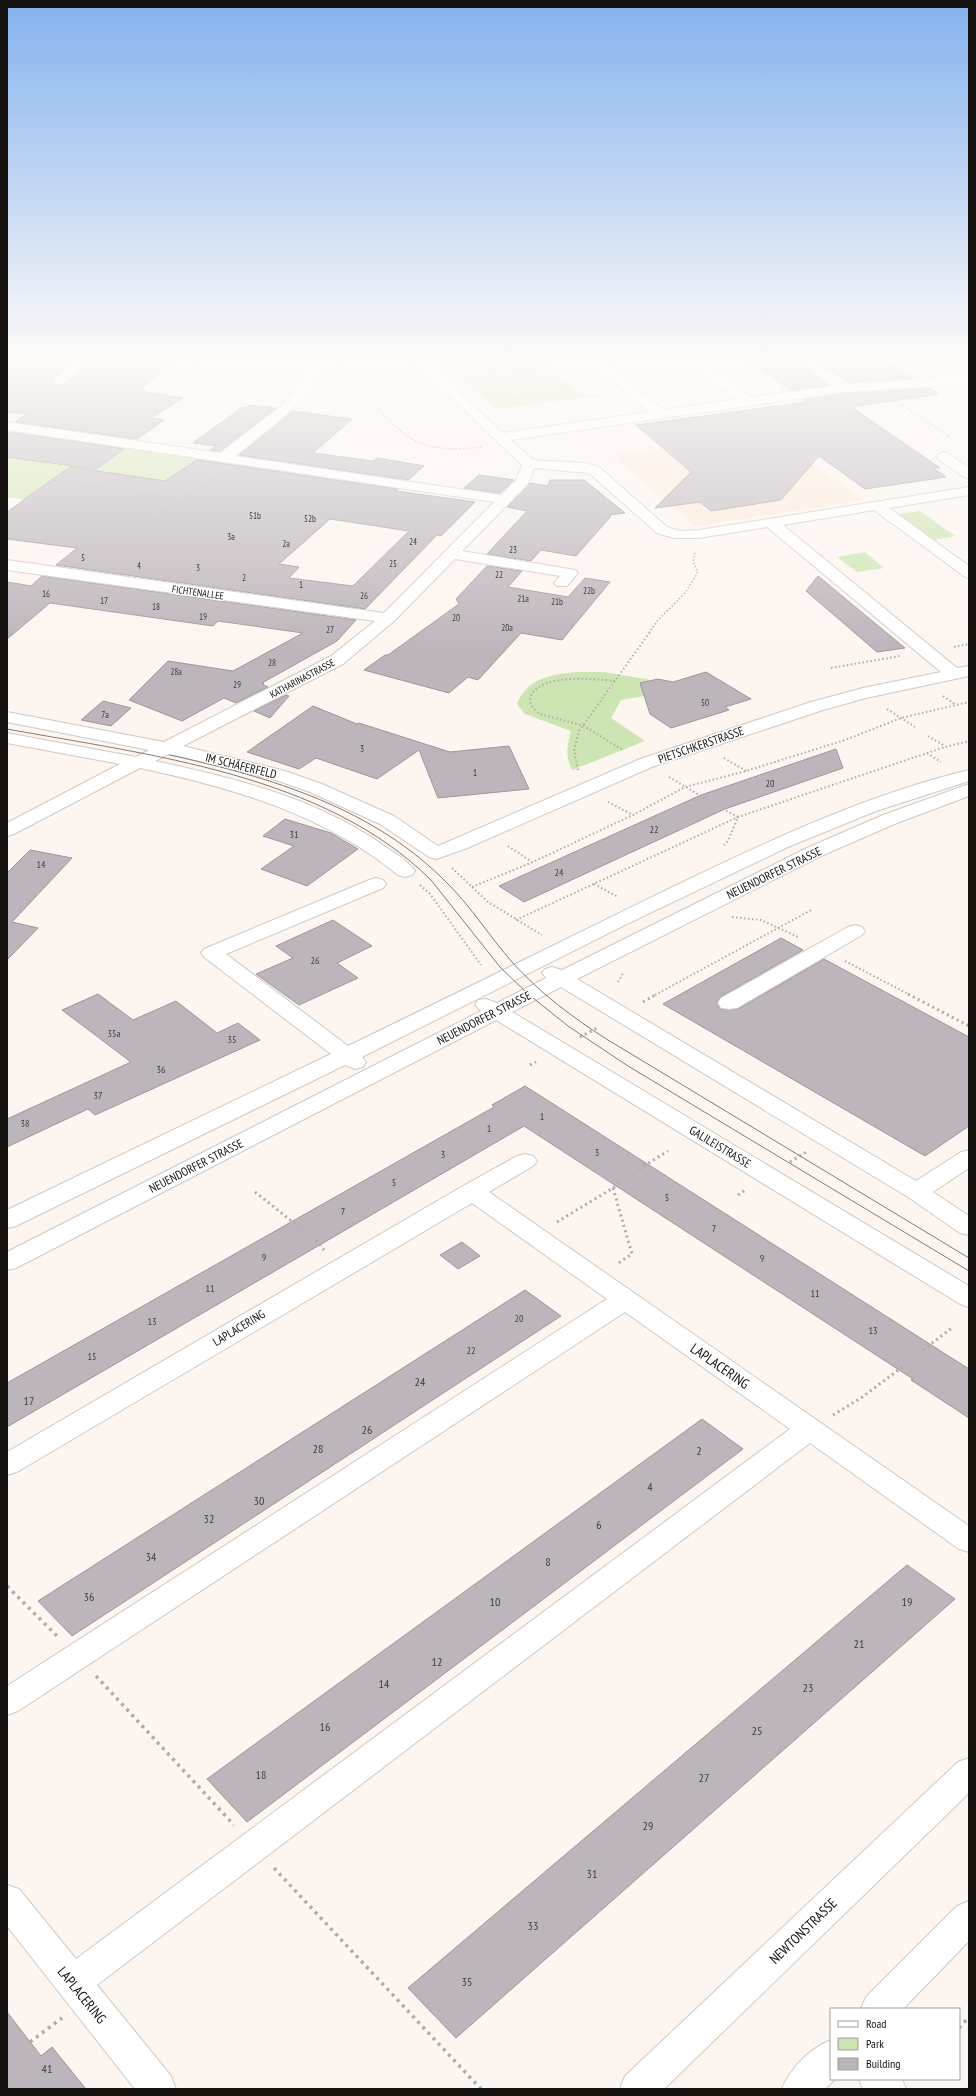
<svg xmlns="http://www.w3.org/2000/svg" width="976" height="2096" viewBox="0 0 976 2096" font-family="'PT Sans Narrow',sans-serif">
<rect width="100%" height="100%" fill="#fdf5f0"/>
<g fill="#faebd8">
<polygon points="816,356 969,356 969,369 854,381"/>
<polygon points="772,432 864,500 695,526 611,455"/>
</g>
<g fill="#cde5b2">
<polygon points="436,356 535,356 586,397 496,409"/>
<polygon points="38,434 279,470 211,525 7,497 7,453"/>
<polygon points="920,511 955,536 919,543 885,516"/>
<polygon points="865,552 884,568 857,572 837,557"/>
<path d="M577,672H604L651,680L641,686L643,690L650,695L621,700L611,718L645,741L572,770C565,756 567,746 571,731L525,714L517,704C527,678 552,674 577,672Z"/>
</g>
<g fill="#bcb5bb" stroke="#9d969c" fill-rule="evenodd">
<polygon points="14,356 77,357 55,377 53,382 56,386 65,385 94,358 116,360 116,356 151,356 158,362 170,362 140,391 183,398 151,418 164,420 137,439 15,422 27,414 7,412 7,363"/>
<polygon points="741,356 790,356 829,385 790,390"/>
<polygon points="809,356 879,356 914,378 848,382"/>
<polygon points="929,388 939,394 851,407 940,468 933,468 946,477 865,489 819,456 781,500 711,511 700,502 655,508 691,472 636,425 808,402 803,400 845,393"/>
<polygon points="249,405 276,408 220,451 210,450 216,446 193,443 243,407 247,408"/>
<polygon points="292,411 352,419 313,453 373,461 377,458 424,466 408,480 239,455"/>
<polygon points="7,432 124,449 96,469 7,457"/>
<path d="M197,460L398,489L396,491L475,502L441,536L437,535L365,609L56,565L77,548L7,539V512L70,467L165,481ZM330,519L409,531L353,586L289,578L299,567L279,564Z"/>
<polygon points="479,475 514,480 500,493 464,488"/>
<polygon points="550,480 584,480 625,513 609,515 611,516 576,556 541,550 531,561 487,554 527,511 507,507 530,483 548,486"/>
<polygon points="487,566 522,571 508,587 568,597 585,578 610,582 562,640 521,633 478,680 468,677 449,693 364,670 385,655 388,655 459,604 456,599"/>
<polygon points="42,576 356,620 337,641 262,683 264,683 262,684 268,687 236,703 224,698 182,721 129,700 168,661 233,671 303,633 218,621 213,626 50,603 7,639 7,582 31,586"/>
<polygon points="818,576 865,615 905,648 877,652 806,591"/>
<polygon points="706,672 751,699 725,707 729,710 671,728 650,714 640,683 658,679 673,682"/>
<polygon points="286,695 289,696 270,718 254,711"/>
<polygon points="103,701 131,708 111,726 81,720"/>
<polygon points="313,706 357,724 359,723 450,752 509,746 529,789 438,798 419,750 377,779 316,758 299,769 247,752"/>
<polygon points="836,749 843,768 725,809 524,902 499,886 701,795"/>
<polygon points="285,819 331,833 358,849 307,886 261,869 294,846 263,836"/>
<polygon points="30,850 72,858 12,922 38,928 7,960 7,873"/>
<polygon points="333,920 372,946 337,963 358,978 299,1005 256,974 293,958 276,946"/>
<polygon points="781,938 803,950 720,997 717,1002 720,1009 738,1009 824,959 969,1037 969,1126 925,1156 663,1004"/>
<polygon points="98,994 133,1020 176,1001 217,1033 238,1023 260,1040 95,1115 88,1109 7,1147 7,1119 131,1062 62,1010"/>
<polygon points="525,1086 969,1369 969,1418 911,1380 913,1379 524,1126 7,1427 7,1383 494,1107 492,1105"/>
<polygon points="462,1242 480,1256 458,1269 440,1255"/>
<polygon points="525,1290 561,1316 72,1636 38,1601"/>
<polygon points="702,1419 743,1449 247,1822 207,1779"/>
<polygon points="907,1565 955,1599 456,2038 408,1988"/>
<polygon points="7,2012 41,2056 52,2047 86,2089 7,2089"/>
</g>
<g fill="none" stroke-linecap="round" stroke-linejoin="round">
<defs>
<g id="minor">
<polygon points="80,356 94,356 64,384 56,384 54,381 56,378"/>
<path d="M152,356H213L307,363L311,364L322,374C299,408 267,431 235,456L501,495L516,480L522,465L407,356H421L503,433L650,412L582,356H596L664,410L737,399L680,356H694L751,397L833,386L791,356H806L848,384L969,376V384L845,392L511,440L533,460L585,463L599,467L667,527L680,531L699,530L969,487V495L889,508L969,566V578L964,576L874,510L783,525L957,668L969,666V676L866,698L823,710L652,767L465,849L436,859L429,857L380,824L310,792L273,779L169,754L155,761C235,778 320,799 387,848C396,854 408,861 415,871L412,875L405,877L398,875C324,814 233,788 140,768L14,834L7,836V823L120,764L7,743V733L136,757L149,750L7,722V712L164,742L331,656L375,621L7,570V560L384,613L494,502L7,430V422L220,453L280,407L309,375L304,370L158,360ZM534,468L589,473L657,533L674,538H699L767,527L941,672L863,688L811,702L640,759L438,846L394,816L322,784L285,771L183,746L343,664L394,621L455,559L560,576L554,583L557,586H567L578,573L575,570L462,551L528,484Z"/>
<polygon points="943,452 948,453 969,468 969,478 964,477 938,459 936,456"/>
<path d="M969,770V781L876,811L788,847L627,924L362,1057L366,1062L363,1067L355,1069L345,1065L16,1226L7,1228V1210L331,1054L204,957L201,953L204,949L369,880L376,878L383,880L386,884L383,888L226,954L348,1046C460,992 571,936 683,882C775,838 869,794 969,770Z"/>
<polygon points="969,784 969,796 897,823 821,856 577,979 916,1181 961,1152 969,1150 969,1168 933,1192 969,1216 969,1235 960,1233 908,1197 561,987 512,1012 969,1286 969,1307 960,1304 496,1020 16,1268 7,1270 7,1252 481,1011 475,1005 478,1000 486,999 497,1003 546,978 542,973 545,969 552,967 562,970 807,848 883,815"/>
<polygon points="855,925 862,927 865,931 862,935 737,1008 729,1009 721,1008 718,1003 721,998 848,927"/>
<polygon points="525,1154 533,1156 537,1161 533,1166 489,1192 969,1526 969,1552 959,1549 810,1443 97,1985 171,2076 176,2089 135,2089 7,1926 7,1885 19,1889 76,1959 790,1429 625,1312 18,1711 7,1715 7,1686 607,1299 472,1203 17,1472 7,1475 7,1452 463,1186 517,1156"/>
<polygon points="969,1758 969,1793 664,2089 620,2089 625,2076 958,1762"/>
<polygon points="969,1901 969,1941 903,2009 861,2009 866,1997 957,1906"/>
<path d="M831,2040V2079H835L825,2089H782C790,2069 810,2048 831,2040Z"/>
<polygon points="859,2079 902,2079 906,2089 863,2089"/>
</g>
</defs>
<use href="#minor" stroke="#d0c9c3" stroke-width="2"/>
<g stroke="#b1aba7" stroke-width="1.5" stroke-dasharray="1.5 2" stroke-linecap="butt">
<polyline points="464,356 528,374"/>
<path d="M530,356C535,361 538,366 534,372L528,374L593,397L606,395"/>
<polyline points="839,356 865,361 912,356"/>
<path d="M329,359C343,365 351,377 361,388C402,436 414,455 482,447"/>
<polyline points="515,369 526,369 536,364"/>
<polyline points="334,375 349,376"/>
<polyline points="356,380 390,382 410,379"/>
<polyline points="661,388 692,384"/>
<polyline points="482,393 490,379 490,364 498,356"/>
<polyline points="483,393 519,399 572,391"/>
<polyline points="899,403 949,436 948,439"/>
<polyline points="51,480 183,500"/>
<polyline points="158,518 216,476"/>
<polyline points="649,633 658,620 685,593 698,572 693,562 695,552"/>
</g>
<g stroke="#b1aba7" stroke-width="2" stroke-dasharray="1.5 2.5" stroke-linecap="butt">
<polyline points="954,647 969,644"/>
<polyline points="831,668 900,656"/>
<path d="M615,681C595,679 541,673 531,696C528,704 534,710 540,714L584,726L623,750"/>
<polyline points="943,696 956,705"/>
<polyline points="887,709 915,727"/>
<polyline points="928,736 945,746"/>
<polyline points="927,753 941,762"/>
<polyline points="724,758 746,771"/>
<polyline points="578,770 574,750 579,731 650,632"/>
<polyline points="669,777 706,799"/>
<polyline points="608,802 633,815"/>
<polyline points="719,807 738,817 728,841 724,845"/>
<polyline points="508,846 532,862"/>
<polyline points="452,868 488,902 542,935"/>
<polyline points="594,884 618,897"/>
<polyline points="420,885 430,894 481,965"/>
<polyline points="472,887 533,862 633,815 685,787 746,771 845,740 901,718 969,702"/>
<polyline points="732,917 761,920 800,938"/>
<polyline points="516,920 738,817 945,747 969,741"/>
<polyline points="845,961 910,995"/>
<polyline points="618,982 623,973"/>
<polyline points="655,995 813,909"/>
</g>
<g stroke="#b1aba7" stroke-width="3" stroke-dasharray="2 3.5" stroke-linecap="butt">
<polyline points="908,994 969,1026"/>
<polyline points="643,1002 657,994"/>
<polyline points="580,1037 599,1027"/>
<polyline points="530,1065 536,1062"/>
<polyline points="790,1162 806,1152"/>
<polyline points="639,1169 668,1151"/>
<polyline points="613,1188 632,1254 617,1264"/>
<polyline points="255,1192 299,1227"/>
<polyline points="738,1195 747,1189"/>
<polyline points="557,1222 613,1188 621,1180"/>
<polyline points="316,1240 324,1250"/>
<polyline points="923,1350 952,1328"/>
<polyline points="833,1415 861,1398 905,1365"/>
</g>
<g stroke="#b1aba7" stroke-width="3.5" stroke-dasharray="3 4.5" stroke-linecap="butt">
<polyline points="7,1586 58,1637"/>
<polyline points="96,1676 234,1825"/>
<polyline points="274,1868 481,2089"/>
<polyline points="959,2028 969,2017"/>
<polyline points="30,2042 62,2018"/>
</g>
<use href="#minor" fill="#fff" fill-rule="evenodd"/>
<g stroke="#827c79" stroke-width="1">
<path d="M7,729C149,755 324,774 431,880L500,967L528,994L568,1026L628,1066L969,1271"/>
<path d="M170,755C270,777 375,808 449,885C472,908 490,937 512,962C540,993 573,1018 608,1040L969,1258"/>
</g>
</g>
<linearGradient id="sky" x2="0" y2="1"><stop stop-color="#82b1ee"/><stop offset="0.55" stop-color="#fefaf8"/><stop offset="1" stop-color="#fefaf8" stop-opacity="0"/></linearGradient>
<rect width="976" height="650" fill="url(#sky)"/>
<g text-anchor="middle" stroke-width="3" stroke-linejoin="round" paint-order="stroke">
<g font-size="9" fill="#3f3b3b">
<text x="255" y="519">51b</text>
<text x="310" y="522">52b</text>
<text x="231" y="540">3a</text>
<text x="413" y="545">24</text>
<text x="286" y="547">2a</text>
<text x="513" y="553">23</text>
<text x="83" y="561">5</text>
<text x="393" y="567">25</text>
<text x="139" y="569">4</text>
<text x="198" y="571">3</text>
<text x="499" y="578">22</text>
<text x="244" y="581">2</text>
<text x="301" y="588">1</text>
<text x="589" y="594">22b</text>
<text x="46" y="597">16</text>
<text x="364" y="599">26</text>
<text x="523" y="602">21a</text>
<text x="104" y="604">17</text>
<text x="557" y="605">21b</text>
<text x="156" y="610">18</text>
<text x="203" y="620">19</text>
<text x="456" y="621">20</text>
<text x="507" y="631">20a</text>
<text x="330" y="633">27</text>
<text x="272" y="666">28</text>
<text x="176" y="675">28a</text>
<text x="237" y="688">29</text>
<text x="705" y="706">50</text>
<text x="105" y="718">7a</text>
</g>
<g font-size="10" fill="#151210" stroke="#fff">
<text transform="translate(198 592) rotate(8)" y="4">FICHTENALLEE</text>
<text transform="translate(302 678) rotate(-28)" y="4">KATHARINASTRASSE</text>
</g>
<g font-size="10" fill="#3f3b3b">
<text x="362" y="752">3</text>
<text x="475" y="776">1</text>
<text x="770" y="787">20</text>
<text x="654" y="833">22</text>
<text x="294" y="838">31</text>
<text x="41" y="868">14</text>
<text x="559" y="876">24</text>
<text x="315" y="964">26</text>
<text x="114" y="1037">35a</text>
<text x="232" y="1043">35</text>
<text x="161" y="1073">36</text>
<text x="98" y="1099">37</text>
<text x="542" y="1120">1</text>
<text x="25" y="1127">38</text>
<text x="489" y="1132">1</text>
<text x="597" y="1156">3</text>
<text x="443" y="1158">3</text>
<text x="394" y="1186">5</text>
<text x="667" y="1201">5</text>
<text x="343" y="1215">7</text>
<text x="714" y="1232">7</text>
<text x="264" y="1261">9</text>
<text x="762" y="1262">9</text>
<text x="210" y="1292">11</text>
<text x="815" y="1297">11</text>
<text x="519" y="1322">20</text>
<text x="152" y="1325">13</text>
<text x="873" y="1334">13</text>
<text x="471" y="1354">22</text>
<text x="92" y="1360">15</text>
</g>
<g font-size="12" fill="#151210" stroke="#fff">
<text transform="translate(701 745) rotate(-19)" y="4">PIETSCHKERSTRASSE</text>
<text transform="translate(241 766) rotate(14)" y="4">IM SCHÄFERFELD</text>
<text transform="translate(774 873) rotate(-26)" y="4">NEUENDORFER STRASSE</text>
<text transform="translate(484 1018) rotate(-27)" y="4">NEUENDORFER STRASSE</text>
<text transform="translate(720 1147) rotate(31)" y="4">GALILEISTRASSE</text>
<text transform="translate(196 1166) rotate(-27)" y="4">NEUENDORFER STRASSE</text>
<text transform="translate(239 1328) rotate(-31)" y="4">LAPLACERING</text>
</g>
<g font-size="12" fill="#3f3b3b">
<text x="420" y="1386">24</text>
<text x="29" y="1405">17</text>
<text x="367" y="1434">26</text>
<text x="318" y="1453">28</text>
<text x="699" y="1455">2</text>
<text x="650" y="1491">4</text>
<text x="259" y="1505">30</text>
<text x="209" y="1523">32</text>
<text x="599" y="1529">6</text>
<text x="151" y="1561">34</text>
<text x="548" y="1566">8</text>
<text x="89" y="1601">36</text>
<text x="495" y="1606">10</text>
<text x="907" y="1606">19</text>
<text x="859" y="1648">21</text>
<text x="437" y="1666">12</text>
<text x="384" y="1688">14</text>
<text x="808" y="1692">23</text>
<text x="325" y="1731">16</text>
<text x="757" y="1735">25</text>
<text x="261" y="1779">18</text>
<text x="704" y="1782">27</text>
<text x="648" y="1830">29</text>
<text x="592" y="1878">31</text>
<text x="533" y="1930">33</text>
<text x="467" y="1986">35</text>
<text x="47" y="2073">41</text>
</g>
<g font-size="14" fill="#151210" stroke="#fff">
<text transform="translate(720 1366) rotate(35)" y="5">LAPLACERING</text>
<text transform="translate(803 1931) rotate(-44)" y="5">NEWTONSTRASSE</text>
<text transform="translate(82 1995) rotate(51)" y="5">LAPLACERING</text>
</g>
</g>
<rect width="976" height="2096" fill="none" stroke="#151210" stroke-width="16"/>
<rect x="830" y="2008" width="130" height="72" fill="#ffffff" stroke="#a1a09f"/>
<rect x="838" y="2021" width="20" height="6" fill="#ffffff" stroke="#a1a09f"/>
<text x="866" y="2028" font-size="12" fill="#151210">Road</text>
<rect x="838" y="2038" width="20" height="12" fill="#cde5b2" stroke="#a1a09f"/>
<text x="866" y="2048" font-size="12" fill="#151210">Park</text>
<rect x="838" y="2058" width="20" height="12" fill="#bcb5bb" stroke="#a1a09f"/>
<text x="866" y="2068" font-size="12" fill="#151210">Building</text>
</svg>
